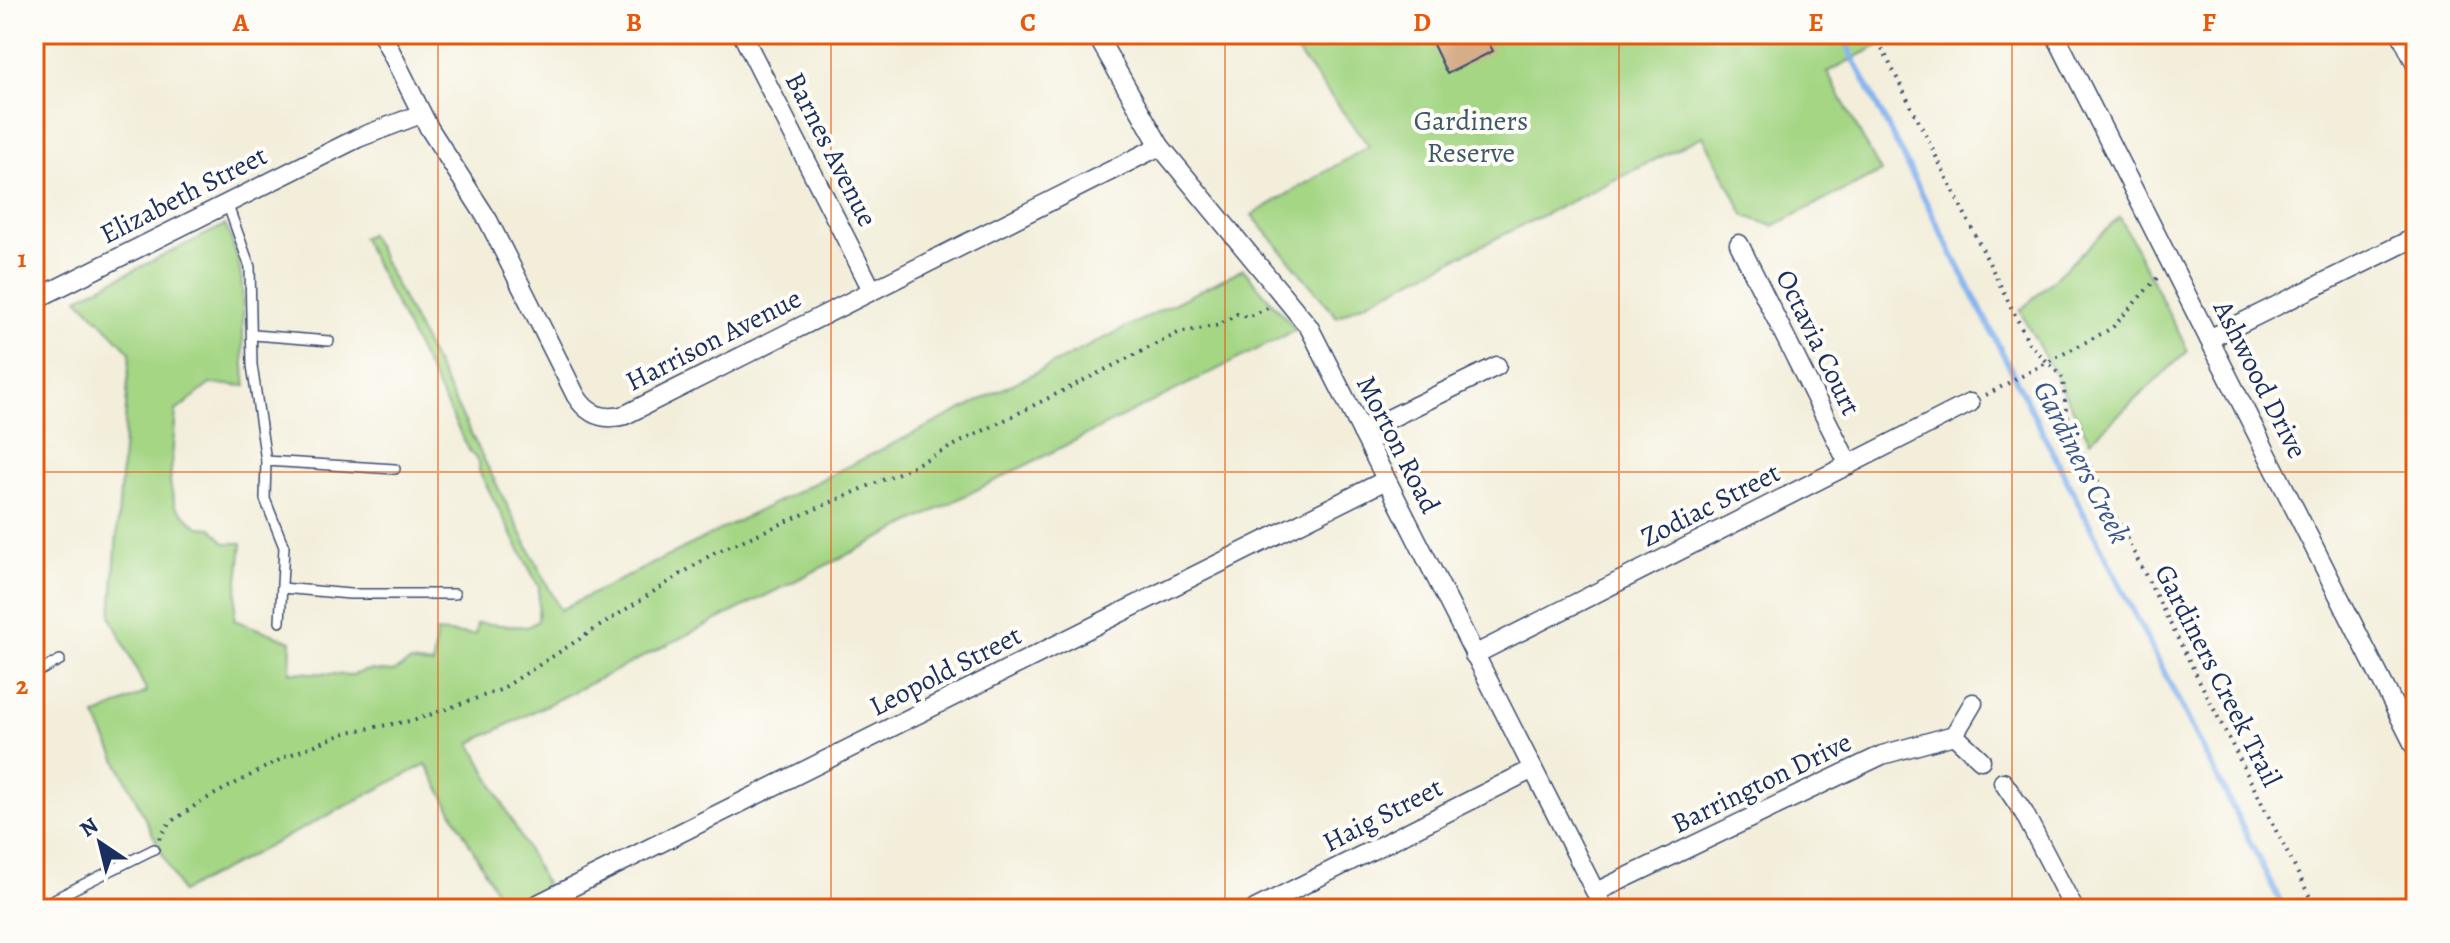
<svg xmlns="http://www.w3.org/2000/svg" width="2450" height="943" viewBox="0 0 2450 943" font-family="Alegreya,serif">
<rect width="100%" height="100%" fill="#fdfcf7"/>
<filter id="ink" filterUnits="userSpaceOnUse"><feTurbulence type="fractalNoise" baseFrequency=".0125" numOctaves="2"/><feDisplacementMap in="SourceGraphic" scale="16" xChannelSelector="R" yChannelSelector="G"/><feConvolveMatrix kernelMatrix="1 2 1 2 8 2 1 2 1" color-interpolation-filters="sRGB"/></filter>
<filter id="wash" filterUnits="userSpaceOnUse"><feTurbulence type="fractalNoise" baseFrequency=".006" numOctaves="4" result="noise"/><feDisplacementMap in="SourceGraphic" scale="32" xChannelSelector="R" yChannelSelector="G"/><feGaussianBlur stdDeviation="1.8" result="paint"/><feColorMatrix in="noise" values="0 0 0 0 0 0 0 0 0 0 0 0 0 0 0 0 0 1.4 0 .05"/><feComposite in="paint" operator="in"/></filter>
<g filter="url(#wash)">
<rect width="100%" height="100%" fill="#f3eeda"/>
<g fill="#a4d684" stroke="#608271" stroke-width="2">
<polygon points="1283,34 1901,34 1827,72 1881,172 1773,226 1745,216 1703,136 1337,317 1252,215 1369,146"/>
<polygon points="2120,217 2188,351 2090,441 2020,311"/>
<path d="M225,225C254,283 237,327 246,386L210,384L176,411L170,483L175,506L198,527L212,528L225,543H242L234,620L291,641L290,672L352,675L368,670L393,672L410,662L433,665L436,632L475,635L477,623L527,627L538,621L539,587L479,471V462L470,452L362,238L370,234L560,610L1243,269L1296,330L471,743L547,887L505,908L426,764L181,892L95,716L147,692L111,617L130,352L78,298Z"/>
</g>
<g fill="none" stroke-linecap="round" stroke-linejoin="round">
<polyline stroke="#84b3ef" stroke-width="6" points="1841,34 2284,909"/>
</g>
<g id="blocks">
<polygon fill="#d6ad89" points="1428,34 1484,34 1493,51 1447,74"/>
</g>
</g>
<g filter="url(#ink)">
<use href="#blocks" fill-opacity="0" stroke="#3b4c71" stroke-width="2"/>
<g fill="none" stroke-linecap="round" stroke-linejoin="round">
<defs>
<g id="service">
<polyline points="227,203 250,267 252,365 266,461 265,499 284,547 280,622"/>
<polyline points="254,335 329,341"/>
<polyline points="266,461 395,469"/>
<polyline points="282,588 350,594 455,594"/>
<polyline points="34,674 60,660"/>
<polyline points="34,909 154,849"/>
</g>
<g id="minor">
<path d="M382,34L429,128L488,220L576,396C588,415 603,421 625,415L1160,146"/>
<polyline points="742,34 872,290"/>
<polyline points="1096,34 1160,146 1309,327 1604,909"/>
<polyline points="2055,34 2416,749"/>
<polyline points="2401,34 2416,65"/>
<polyline points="1739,244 1849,465"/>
<polyline points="34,300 358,138 421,114"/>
<polyline points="2209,339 2416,237"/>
<polyline points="1362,432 1497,366"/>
<polyline points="1474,655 1970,403"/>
<polyline points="1954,735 1981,760"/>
<polyline points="2003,782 2024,813 2074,909"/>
<polyline points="1596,892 1882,755 1954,735 1973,703"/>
<polyline points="528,909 1386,480"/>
<polyline points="1255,909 1533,769"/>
</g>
</defs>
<use href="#service" stroke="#3b4c71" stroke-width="12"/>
<use href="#minor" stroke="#3b4c71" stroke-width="21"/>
<g stroke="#3b4c71" stroke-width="4" stroke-dasharray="2 6" stroke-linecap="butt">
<polyline points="1875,34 2029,343 2063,378 2066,411 2081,449 2316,909"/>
<polyline points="1986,395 2112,328 2158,277"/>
<polyline points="159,839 169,823 202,801 287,756 348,732 415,720 500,690 714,553 901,472 1178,333 1219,325 1237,314 1248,317 1268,308"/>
</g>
<use href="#service" stroke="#fff" stroke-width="9"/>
<use href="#minor" stroke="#fff" stroke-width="18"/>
</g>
</g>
<path fill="none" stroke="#e8590c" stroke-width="2" stroke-opacity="0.55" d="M438,34V909M831,34V909M1225,34V909M1619,34V909M2012,34V909M34,472H2416"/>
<g text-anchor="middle" stroke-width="8" stroke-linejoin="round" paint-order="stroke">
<g font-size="28" fill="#3d5968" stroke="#fdfcf7">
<text x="1471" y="130">Gardiners<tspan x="1471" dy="32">Reserve</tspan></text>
</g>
<g font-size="28" fill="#1b2f5e" stroke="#fdfcf7">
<text transform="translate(832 149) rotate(63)" y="10">Barnes Avenue</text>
<text transform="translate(183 194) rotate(-27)" y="10">Elizabeth Street</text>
<text transform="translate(713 339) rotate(-27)" y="10">Harrison Avenue</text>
<text transform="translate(1819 342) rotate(64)" y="10">Octavia Court</text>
<text transform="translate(2261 379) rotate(63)" y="10">Ashwood Drive</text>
<text transform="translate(1399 444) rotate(63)" y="10">Morton Road</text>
<text transform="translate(1710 504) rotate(-27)" y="10">Zodiac Street</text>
<text transform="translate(945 670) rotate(-27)" y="10">Leopold Street</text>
<text transform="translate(2219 675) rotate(63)" y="10">Gardiners Creek Trail</text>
<text transform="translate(1761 782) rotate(-26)" y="10">Barrington Drive</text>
<text transform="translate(1382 814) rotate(-27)" y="10">Haig Street</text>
</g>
<g font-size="30" font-style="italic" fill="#3a578a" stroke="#fdfcf7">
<text transform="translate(2082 462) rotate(63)" y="10">Gardiners Creek</text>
</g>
</g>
<rect width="2450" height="943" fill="none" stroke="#fdfcf7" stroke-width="88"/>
<g transform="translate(100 843) rotate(325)" stroke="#fdfcf7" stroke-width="6" paint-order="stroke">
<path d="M0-6L14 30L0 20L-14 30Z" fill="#1b2f5e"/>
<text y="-12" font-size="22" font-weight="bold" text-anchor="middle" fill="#1b2f5e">N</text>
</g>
<rect x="44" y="44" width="2362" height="855" fill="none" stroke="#e8590c" stroke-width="3"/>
<g font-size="26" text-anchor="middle" font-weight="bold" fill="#e8590c">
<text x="241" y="31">A</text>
<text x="634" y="31">B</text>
<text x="1028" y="31">C</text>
<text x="1422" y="31">D</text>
<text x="1816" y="31">E</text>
<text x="2209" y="31">F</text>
<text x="22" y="267">1</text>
<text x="22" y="694">2</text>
</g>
</svg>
